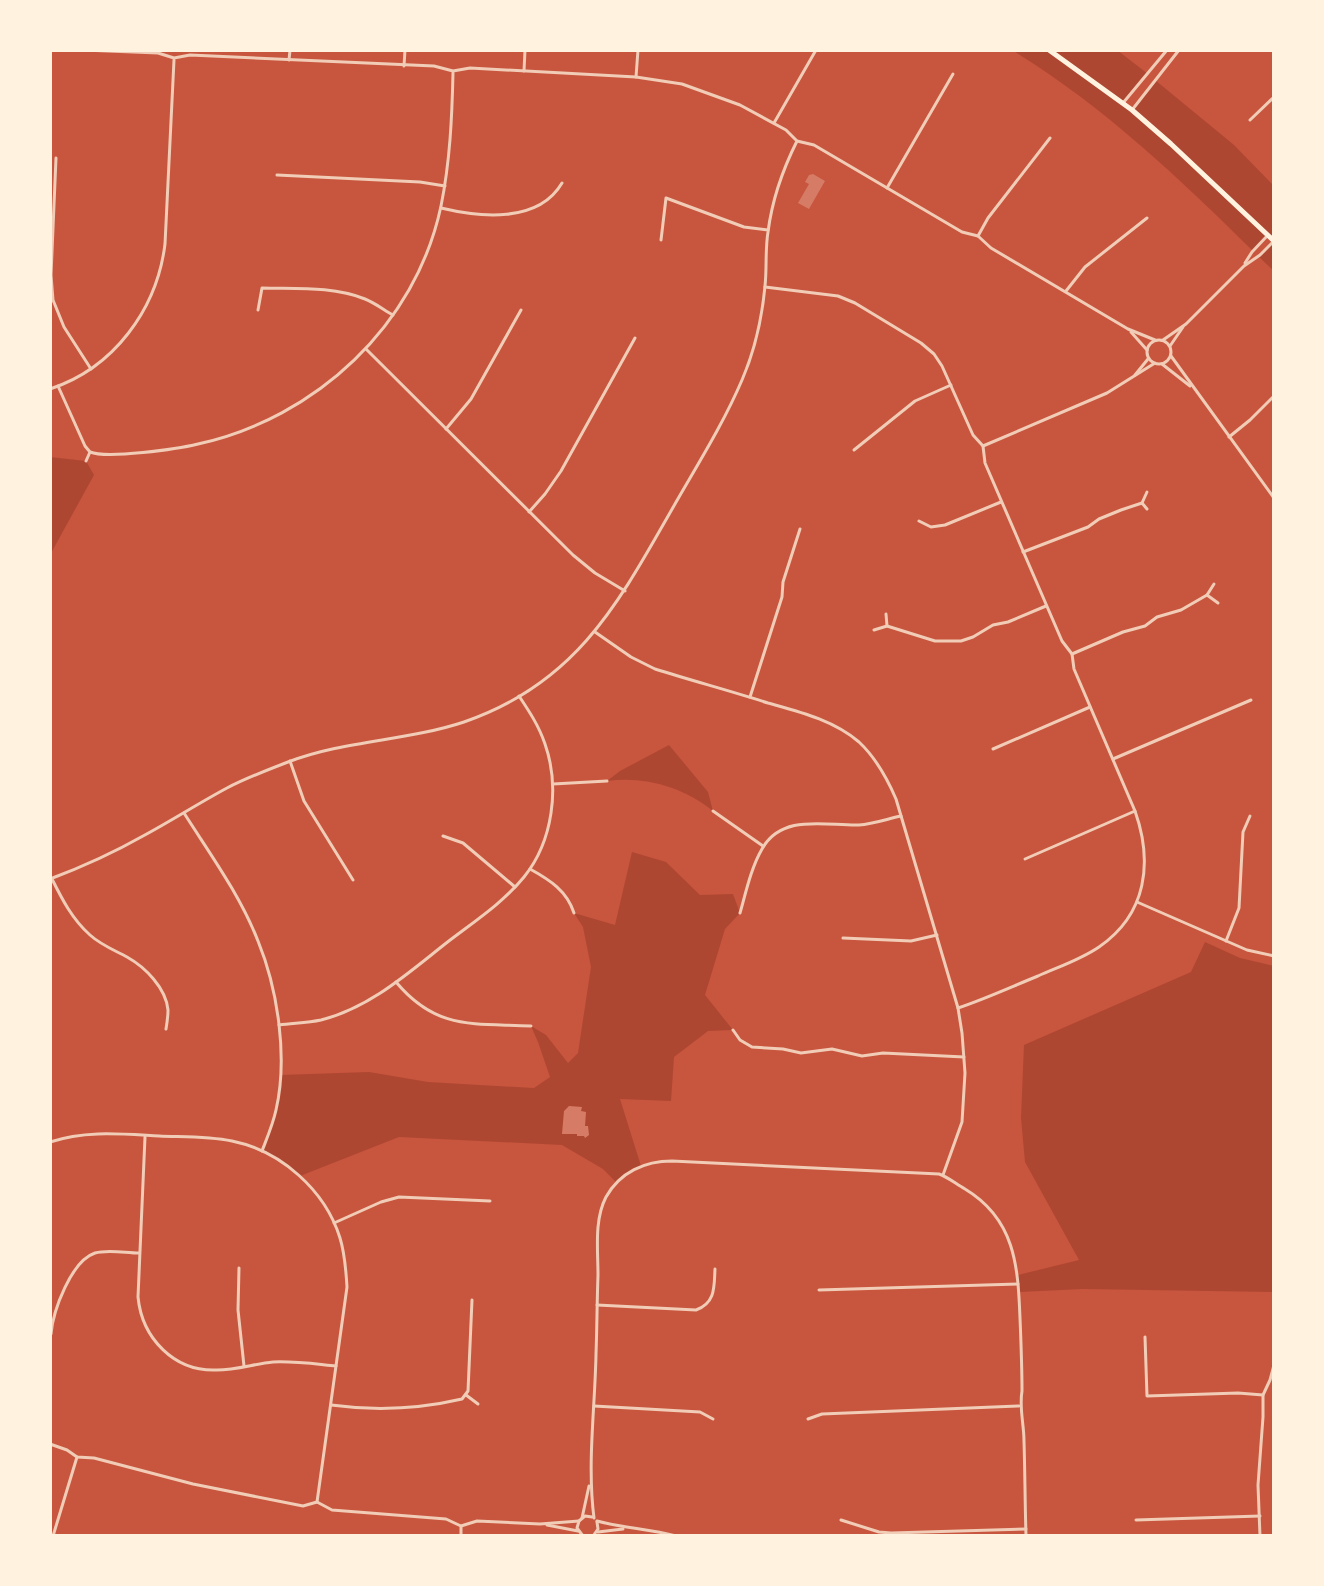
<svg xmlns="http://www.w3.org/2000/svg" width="1324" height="1586" viewBox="0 0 1324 1586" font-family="'Space Grotesk',sans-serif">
<rect width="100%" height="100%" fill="#c8553d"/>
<g fill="#ae4732">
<path d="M1012,50H1117L1148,74L1124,102L1131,109L1155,80L1234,145L1274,186V271L1258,256L1274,241L1268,235L1253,251C1178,177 1102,105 1012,50Z"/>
<polygon points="50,457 86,461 94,475 50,555"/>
<path d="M669,745L708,792L713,811C683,787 645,776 607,781L620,771Z"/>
<polygon points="632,852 666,862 700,895 733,894 740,913 725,929 705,995 733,1030 708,1031 674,1057 671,1101 620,1099 641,1166 617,1183 603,1169 562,1145 399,1137 300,1176 262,1151 275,1114 281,1075 369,1072 428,1082 534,1088 550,1077 538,1042 531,1026 546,1035 568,1063 578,1053 591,967 583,927 574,913 615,925"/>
<polygon points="1205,942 1240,958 1274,966 1274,1292 1083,1289 1019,1292 1018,1275 1079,1260 1025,1162 1021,1118 1024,1045 1191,972"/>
</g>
<g fill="#d67c66">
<polygon points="813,174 825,181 809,209 798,203 809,184 805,182 809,175"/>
<polygon points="569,1106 582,1107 581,1111 586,1112 585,1126 588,1126 589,1135 585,1138 584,1136 577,1136 577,1134 562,1134 564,1111"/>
</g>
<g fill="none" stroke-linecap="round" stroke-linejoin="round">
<g stroke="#f1ccb7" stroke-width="3">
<polyline points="83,50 158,53 174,58 190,55 434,66 453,71 470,68 636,77 682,84 740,105 786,130 797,141 814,145 962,232 978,236 991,248 1128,329 1155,340"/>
<polyline points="289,60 290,50"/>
<polyline points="404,66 405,50"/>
<polyline points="524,71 525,50"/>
<polyline points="636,77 638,50"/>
<polyline points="1123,103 1167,50"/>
<polyline points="1132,110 1179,50"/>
<polyline points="1250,120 1274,97"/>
<polyline points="774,123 816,50"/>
<polyline points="56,158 51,275 53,300 64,327 91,369"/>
<polyline points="277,175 420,182 445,186"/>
<polyline points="887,188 953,74"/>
<path d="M441,208C479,217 538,224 562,183"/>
<polyline points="978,236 988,218 1050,138"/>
<polyline points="661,240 666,198 744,227 768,230"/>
<polyline points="1245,263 1252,252 1268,235"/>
<path d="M765,287L838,296L855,303L921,343L934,354L942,366L973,435L983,446L985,463L1062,641L1072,654L1074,669L1135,811C1153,862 1147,914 1099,947C1080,960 1058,967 1038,976C1011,987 985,999 958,1008"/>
<polyline points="1066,291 1085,267 1147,218"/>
<path d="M258,310L262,288C295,289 333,286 365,299C375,303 384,310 393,315"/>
<polyline points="1131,332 1147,350"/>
<circle cx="1159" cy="352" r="12"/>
<polyline points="1163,340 1186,324 1244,266 1260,255 1273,242"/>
<polyline points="1170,346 1183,327"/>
<polyline points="366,349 573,555 595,573 625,591"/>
<polyline points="1171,356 1274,498"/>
<polyline points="1162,364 1190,386"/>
<polyline points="1135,375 1148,359"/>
<path d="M58,386L85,446L90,452C107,459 178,449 198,444C316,418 416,325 441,206C450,162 452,117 453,73"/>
<path d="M50,389C114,368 157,309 165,244L174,60"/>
<polyline points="446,429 471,399 521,310"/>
<polyline points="1229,437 1250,420 1274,396"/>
<polyline points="983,446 1107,393 1155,363"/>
<polyline points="854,450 915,401 951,385"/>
<polyline points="86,461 90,452"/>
<polyline points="1142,503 1147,492"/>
<polyline points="529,512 545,494 561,471 635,338"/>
<polyline points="919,521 931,527 945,525 1001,502"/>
<polyline points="1023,552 1088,527 1099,519 1121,510 1142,503 1147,509"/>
<polyline points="1207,595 1218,603"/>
<polyline points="886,614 887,626"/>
<polyline points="874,630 887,626 935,641 961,641 973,637 993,625 1008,622 1046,606"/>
<path d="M595,632L631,657L655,669C693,681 731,691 768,703C800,712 833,720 859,742C876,758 887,778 896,799L958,1008L962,1033L965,1073L962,1122L943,1175"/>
<polyline points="1072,654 1123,632 1145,626 1157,617 1181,610 1207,595 1214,584"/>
<polyline points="750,697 782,597 783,582 800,529"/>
<polyline points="993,749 1090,707"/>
<polyline points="1113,759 1251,700"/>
<polyline points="290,761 304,801 353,880"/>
<polyline points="553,784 607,781"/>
<polyline points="713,811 763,846"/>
<path d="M184,813C210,854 240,895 258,941C278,990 288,1058 276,1110C273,1124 267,1138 262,1151"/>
<polyline points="443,836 463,843 515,887"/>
<polyline points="1025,859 1135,811"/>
<path d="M530,869C550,880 567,891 574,913"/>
<path d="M50,879C82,867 113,853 143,836C171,821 199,803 227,788C246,778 267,770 288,762C345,740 407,741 464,722C581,682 622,596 679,497C701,459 725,420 742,380C755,350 762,318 765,286C767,268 765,250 768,232C772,200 783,169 797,141"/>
<path d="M52,879C62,899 72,919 90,935C101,945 114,950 127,957C145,967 166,988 168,1010C168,1016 167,1023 166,1029"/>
<polyline points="1137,902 1247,950 1274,956"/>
<path d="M740,913C746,892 751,868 762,849C782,813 826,826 859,825C873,824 887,819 901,816"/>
<polyline points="843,938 911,941 937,935"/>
<polyline points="1226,941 1239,908 1243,832 1250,816"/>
<path d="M396,982C437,1031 474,1023 531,1026"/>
<path d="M279,1025C293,1023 307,1023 321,1020C369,1008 407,974 445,944C472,923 502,904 524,877C553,841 560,787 545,744C539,726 529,711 519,696"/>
<polyline points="733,1030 740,1040 752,1047 783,1049 801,1053 832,1049 862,1056 883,1053 964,1057"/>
<path d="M145,1137L138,1297C142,1338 174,1372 217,1370C236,1370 254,1364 273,1362C294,1361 315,1364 336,1366"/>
<path d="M50,1142C86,1130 122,1134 159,1136C183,1137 208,1136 232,1141C281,1151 325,1190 340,1238C345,1254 346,1270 347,1287L317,1502"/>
<polyline points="334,1223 381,1202 399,1197 490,1201"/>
<polyline points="239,1268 238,1310 244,1366"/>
<polyline points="819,1290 1018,1284"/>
<path d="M597,1305L696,1310C716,1303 714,1286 715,1269"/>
<path d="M51,1334C53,1311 71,1261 95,1253C108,1249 126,1253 139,1253"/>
<polyline points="1145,1337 1147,1396 1238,1393 1263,1395"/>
<polyline points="466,1395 478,1404"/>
<path d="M331,1405C375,1411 419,1409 462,1399L468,1391L472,1300"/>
<polyline points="594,1406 700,1412 713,1419"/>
<polyline points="808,1419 822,1414 1019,1406"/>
<polyline points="50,1444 67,1450 77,1457 94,1458 193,1484 303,1506 317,1502 332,1510 446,1519 461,1526 477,1521 540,1524 579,1521"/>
<polyline points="582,1518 589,1486"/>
<path d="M594,1518C587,1464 595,1409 596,1354C597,1328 597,1301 598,1275C598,1250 594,1220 606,1197C620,1172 645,1161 672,1161L939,1174C948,1177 956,1184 965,1189C1015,1219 1018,1266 1020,1318C1021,1342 1022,1367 1022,1391C1019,1408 1024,1424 1024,1441C1025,1473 1025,1504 1026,1536"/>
<polyline points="841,1520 879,1532 891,1533 1026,1529"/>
<polyline points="1136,1520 1260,1516"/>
<path d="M597,1521C623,1528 649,1529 676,1536"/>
<polyline points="547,1525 578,1531"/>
<polyline points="598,1532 623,1529"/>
<polyline points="53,1536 77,1457"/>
<polyline points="461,1536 461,1526"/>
<polyline points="583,1536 577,1528 579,1521 585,1516 592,1517"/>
<polyline points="593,1536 598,1529 597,1522"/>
<polyline points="1260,1536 1258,1485 1263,1417 1263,1395 1270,1380 1274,1365"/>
</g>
<polyline stroke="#fff3e0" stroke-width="5" points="1049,50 1132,110 1171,144 1274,241"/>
</g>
<rect width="1324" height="1586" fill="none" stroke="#fff3e0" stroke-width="104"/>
</svg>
